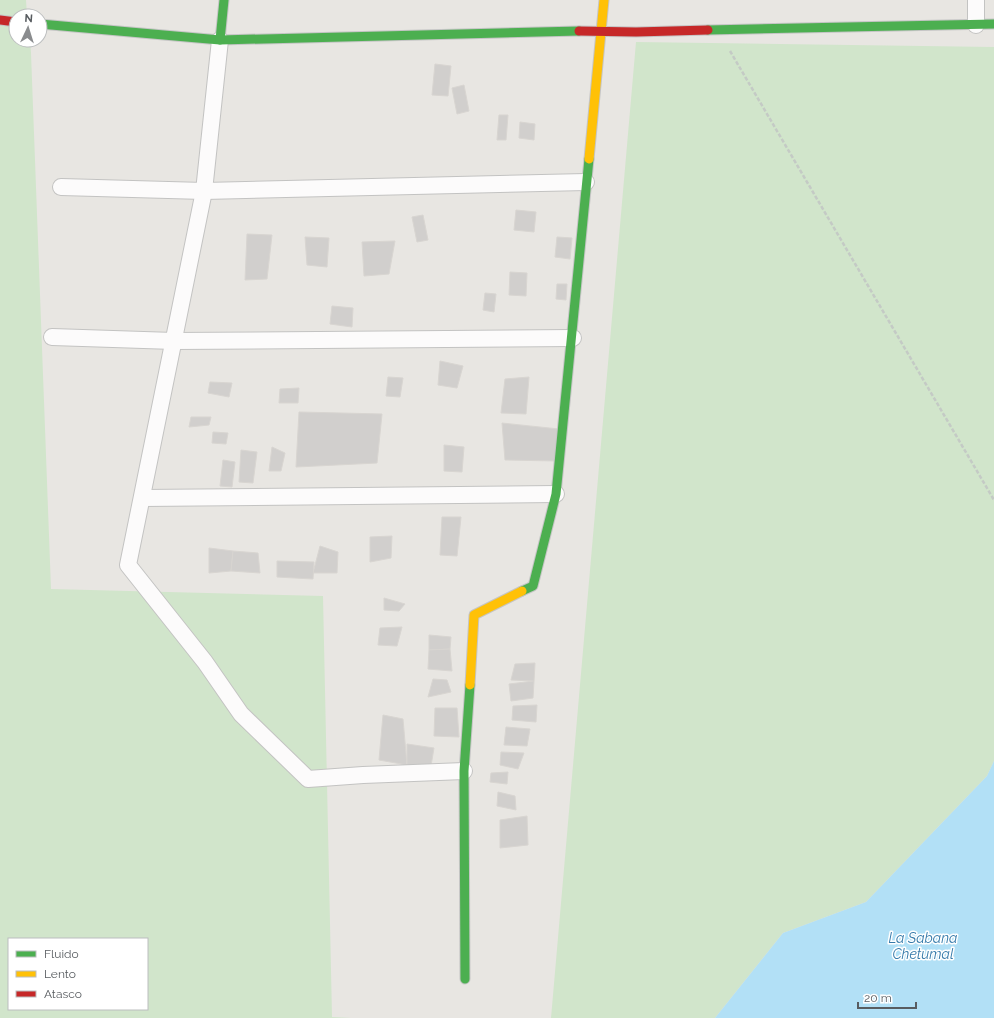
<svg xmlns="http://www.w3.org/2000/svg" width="994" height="1018" viewBox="0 0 994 1018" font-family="Raleway,sans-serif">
<rect width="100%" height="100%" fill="#e8e6e2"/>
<g fill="#d1e5cb" fill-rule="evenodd">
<path d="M0,0H26L27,16H16V40H30L31,53L51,589L323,596L332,1017L351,1018H0ZM9,939H147V1009H9Z"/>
<polygon points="636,42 994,47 994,761 987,776 866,902 783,933 715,1018 551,1018"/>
</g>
<polygon fill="#b2e0f6" points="994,761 994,1018 715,1018 783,933 866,902 987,776"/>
<g fill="#d1cfcd" stroke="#d8d5d1">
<polygon points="435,64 451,66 448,96 432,95"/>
<polygon points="464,85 469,111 457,114 452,88"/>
<polygon points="499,115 508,115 506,140 497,140"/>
<polygon points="520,122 535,124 534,140 519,138"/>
<polygon points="516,210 536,212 534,232 514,230"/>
<polygon points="423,215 428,240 417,242 412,217"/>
<polygon points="247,234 272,235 267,279 245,280"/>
<polygon points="305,237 329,238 327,267 307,265"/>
<polygon points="557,237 572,238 570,259 555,257"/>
<polygon points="395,241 389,274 364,276 362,242"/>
<polygon points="510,272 527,273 526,296 509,295"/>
<polygon points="557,284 567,284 566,300 556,299"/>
<polygon points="485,293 496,294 494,312 483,310"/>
<polygon points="332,306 353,308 352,327 330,324"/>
<polygon points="440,361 463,366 457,388 438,385"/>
<polygon points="388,377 403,378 400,397 386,396"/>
<polygon points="529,377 526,414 501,413 505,379"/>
<polygon points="210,382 232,383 229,397 208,393"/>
<polygon points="299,388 298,403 279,403 280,389"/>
<polygon points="299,412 382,414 377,463 296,467"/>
<polygon points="191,417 211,417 209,425 189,427"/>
<polygon points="502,423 559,429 556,461 505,460"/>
<polygon points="213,432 228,433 226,444 212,443"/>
<polygon points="444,445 464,447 462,472 444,471"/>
<polygon points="272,447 285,453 281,471 269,471"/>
<polygon points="241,450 257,452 253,483 239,482"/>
<polygon points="223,460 235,462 232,487 220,486"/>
<polygon points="442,517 461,517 457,556 440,555"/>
<polygon points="392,536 391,558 370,562 370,537"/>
<polygon points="320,546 338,552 337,573 313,573"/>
<polygon points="209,548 233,551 231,571 209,573"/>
<polygon points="233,551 258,553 260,573 231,571"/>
<polygon points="277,561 314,562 313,579 277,577"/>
<polygon points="384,598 405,604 399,611 384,610"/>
<polygon points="402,627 397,646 378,645 380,628"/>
<polygon points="429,635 451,637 450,649 429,650"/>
<polygon points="450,649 452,671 428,669 429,650"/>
<polygon points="535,663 534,681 511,680 515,664"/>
<polygon points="433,679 447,680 451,692 428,697"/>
<polygon points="534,681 533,698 511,701 509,684"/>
<polygon points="537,705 536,722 512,720 513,706"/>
<polygon points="435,708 457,708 459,737 434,736"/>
<polygon points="383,715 403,719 407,765 379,760"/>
<polygon points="506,727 530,729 527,746 504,745"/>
<polygon points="407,744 434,748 431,766 407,765"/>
<polygon points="501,752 524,753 518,769 500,765"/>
<polygon points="508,772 507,784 490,782 491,773"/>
<polygon points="498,792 515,796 516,810 497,806"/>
<polygon points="527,816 528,845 500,848 500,820"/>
</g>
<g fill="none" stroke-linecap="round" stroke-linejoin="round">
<defs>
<g id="street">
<polyline points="976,25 976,0"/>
<polyline points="220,40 204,191 128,565 205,662 241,714 308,779 363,775 464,771"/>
<polyline points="61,187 204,191 586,182"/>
<polyline points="52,337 174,341 573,338"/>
<polyline points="142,498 556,494"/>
</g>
<g id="fast">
<polyline points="40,24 220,40 579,31"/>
<polyline points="708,30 994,24"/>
<polyline points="220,40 224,0"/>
<polyline points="522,591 533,586 556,494 589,159"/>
<polyline points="465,979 464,771 470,685"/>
</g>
<g id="slow">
<polyline points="589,159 604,0"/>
<polyline points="470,685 474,615 522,591"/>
</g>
<g id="jam">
<polyline points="0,20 16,22"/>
<polyline points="579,31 636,32 708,30"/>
</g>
</defs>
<use href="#street" stroke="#c3c3c2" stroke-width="18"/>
<use href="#fast" stroke="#c5c5c5" stroke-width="11"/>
<use href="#slow" stroke="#c5c5c5" stroke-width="11"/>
<use href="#jam" stroke="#c5c5c5" stroke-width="11"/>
<polyline stroke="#c4cac5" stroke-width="2.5" stroke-dasharray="4 2" stroke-linecap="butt" points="730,51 994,500"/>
<use href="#street" stroke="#fcfbfb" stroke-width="16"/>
<use href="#fast" stroke="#4caf50" stroke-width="9"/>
<use href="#slow" stroke="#ffc107" stroke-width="9"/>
<use href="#jam" stroke="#c62828" stroke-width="9"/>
</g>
<g text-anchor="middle" stroke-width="3" stroke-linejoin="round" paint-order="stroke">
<g font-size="14" font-style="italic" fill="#357aaa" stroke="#fff">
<text x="923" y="943">La Sabana<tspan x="923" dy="16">Chetumal</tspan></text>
</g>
</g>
<rect x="8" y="938" width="140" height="72" fill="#ffffff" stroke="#bcbebf"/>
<rect x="16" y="951" width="20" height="6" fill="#4caf50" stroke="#bcbebf"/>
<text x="44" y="958" font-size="12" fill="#585c60">Fluido</text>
<rect x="16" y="971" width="20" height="6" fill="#ffc107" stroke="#bcbebf"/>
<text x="44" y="978" font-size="12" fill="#585c60">Lento</text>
<rect x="16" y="991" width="20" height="6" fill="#c62828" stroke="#bcbebf"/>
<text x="44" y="998" font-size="12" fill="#585c60">Atasco</text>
<g transform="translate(28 28) rotate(4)"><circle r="19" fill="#ffffff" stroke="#bcbebf"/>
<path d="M0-3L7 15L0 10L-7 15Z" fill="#8a8c8e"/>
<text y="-6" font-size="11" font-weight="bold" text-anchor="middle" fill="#585c60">N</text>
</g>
<path d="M858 1002v6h58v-6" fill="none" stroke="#585c60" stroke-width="2"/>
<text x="864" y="1002" font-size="12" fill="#585c60" stroke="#ffffff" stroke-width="3" paint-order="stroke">20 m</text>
</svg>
